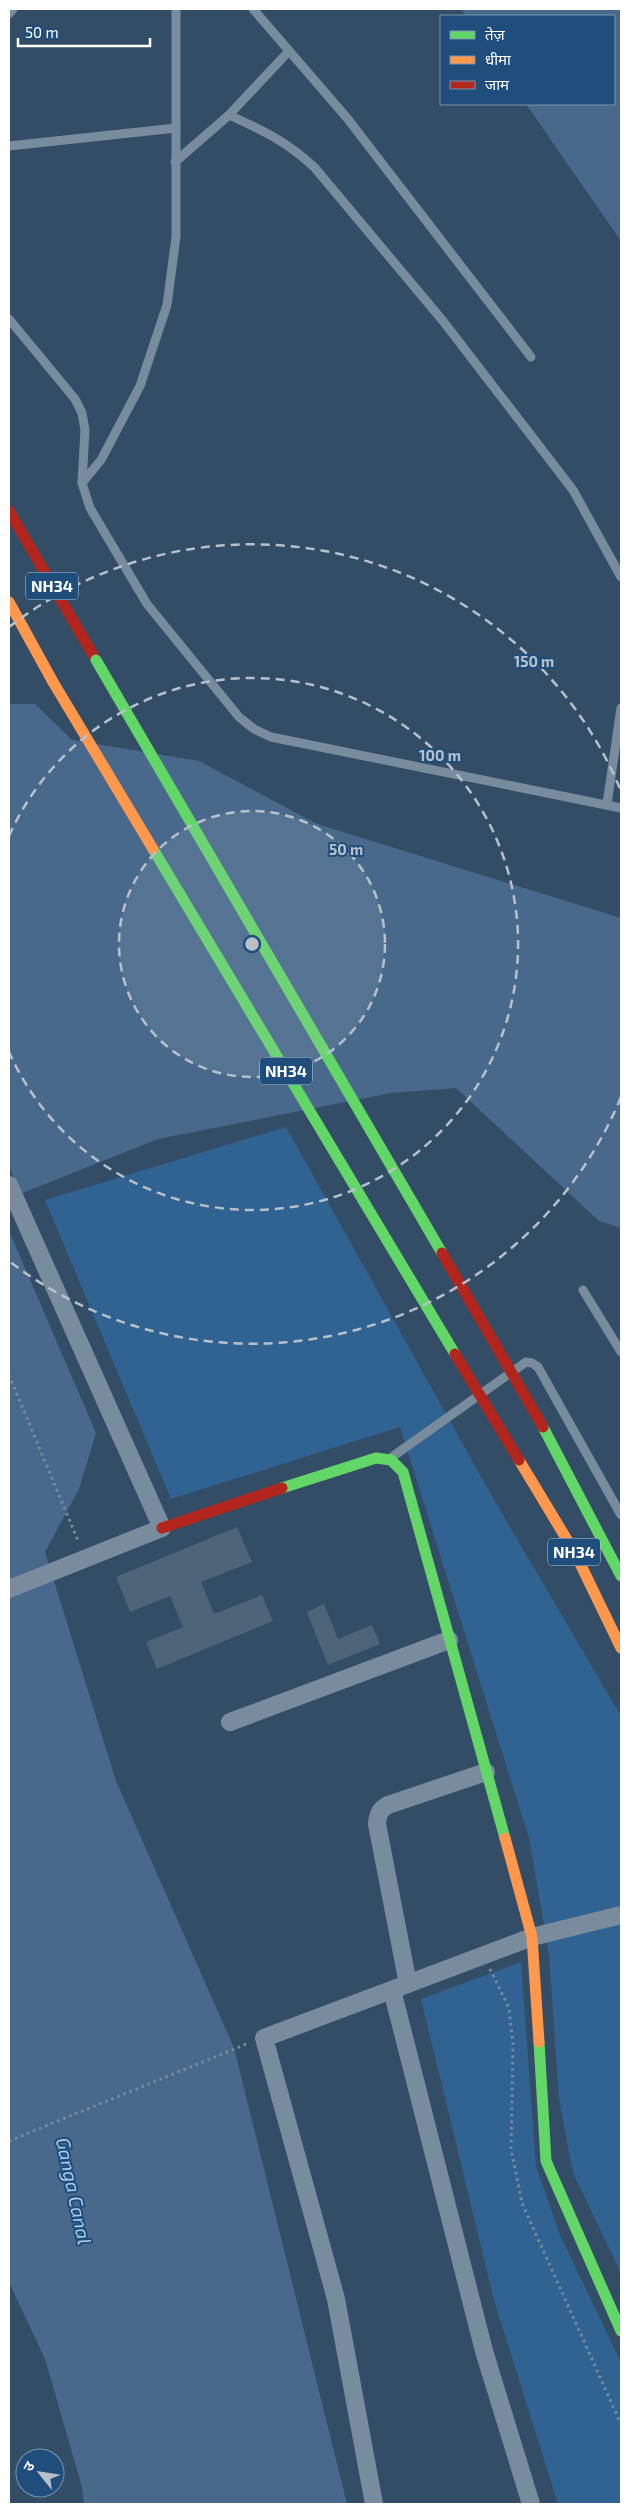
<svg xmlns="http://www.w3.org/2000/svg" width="630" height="2513" viewBox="0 0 630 2513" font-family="'Exo 2','Noto Sans Devanagari',sans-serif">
<rect width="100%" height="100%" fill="#344d67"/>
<g fill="#306292">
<polygon points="286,1127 493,1498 621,1716 621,2273 573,2173 559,2099 549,1955 529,1838 400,1427 171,1499 45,1200"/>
<polygon points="521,1962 536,2166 560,2235 621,2362 621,2504 558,2504 494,2300 421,1999"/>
</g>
<g fill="#48698b">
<polygon points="461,9 621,9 621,241 526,104 614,104 614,16 466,16"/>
<polygon points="9,704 35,704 72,740 199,761 317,824 621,918 621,1228 599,1221 456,1088 391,1093 158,1139 20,1194 9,1166"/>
<polygon points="9,1231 96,1433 79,1489 45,1552 116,1781 234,2048 347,2504 84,2504 82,2487 45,2359 9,2282"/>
</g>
<g fill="#506479">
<polygon points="237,1527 252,1562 201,1582 214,1614 262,1595 273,1621 157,1669 146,1642 183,1627 170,1596 130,1612 116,1577"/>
<polygon points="324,1604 338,1639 372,1625 380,1644 328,1665 307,1612"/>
</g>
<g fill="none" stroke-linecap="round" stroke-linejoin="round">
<g stroke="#798c9e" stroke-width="3" stroke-dasharray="2.5 4" stroke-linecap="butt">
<polyline points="9,1375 79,1543"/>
<polyline points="490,1969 509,2008 513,2044 511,2149 522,2203 621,2424"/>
<polyline points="9,2141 249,2043"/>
</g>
<g stroke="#798c9e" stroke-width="9">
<polyline points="253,9 347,118 531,357"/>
<polyline points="9,14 13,9"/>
<path d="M229,115C262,130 288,142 315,168L443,321L573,490L621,577"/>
<polyline points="9,146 176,128"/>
<polyline points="175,162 229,115 289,51"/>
<polyline points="9,319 75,399 82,413 85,430 82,483 90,508 147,604 239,717 254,729 271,737 621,808"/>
<polyline points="82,483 101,460 140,386 167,305 176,237 176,9"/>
<polyline points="607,804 621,708"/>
<polyline points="583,1290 621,1352"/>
<polyline points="392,1457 526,1362 532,1363 538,1367 621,1515"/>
</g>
<g stroke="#798c9e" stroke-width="18">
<polyline points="9,1185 162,1528 9,1589"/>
<polyline points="230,1722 449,1640"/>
<path d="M408,1984L377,1824C378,1814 380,1809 388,1805L486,1772"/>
<polyline points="392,1990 484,2351 531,2504"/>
<polyline points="374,2504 336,2299 264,2038 532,1937 621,1915"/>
</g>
<g stroke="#63d668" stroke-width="11">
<polyline points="543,1427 621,1576"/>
<polyline points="282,1488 376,1458 391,1460 403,1472 505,1838"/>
<polyline points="539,2042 546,2161 621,2331"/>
</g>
<g stroke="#ff974d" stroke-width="11">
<polyline points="9,602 53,682"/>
<polyline points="519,1460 575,1553 621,1648"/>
<polyline points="505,1838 532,1937 539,2042"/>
</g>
<g stroke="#b3261e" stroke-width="11">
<polyline points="9,511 96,660"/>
<polyline points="162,1528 282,1488"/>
</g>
<g stroke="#63d668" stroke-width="11">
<polyline points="96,660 442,1253"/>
<polyline points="153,849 455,1354"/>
</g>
<polyline stroke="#ff974d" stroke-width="11" points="53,682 153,849"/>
<g stroke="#b3261e" stroke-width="11">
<polyline points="442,1253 543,1427"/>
<polyline points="455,1354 519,1460"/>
</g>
</g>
<circle cx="252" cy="944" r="133" fill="#b8c1ca" fill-opacity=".12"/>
<g fill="none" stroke="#b8c1ca" stroke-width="2.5" stroke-dasharray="9 6">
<circle cx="252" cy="944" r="133"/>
<path d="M9 836A266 266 0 1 1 9 1052"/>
<path d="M621 1097A399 399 0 0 1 9 1261M9 627A399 399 0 0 1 621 791"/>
</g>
<g text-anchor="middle" stroke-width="4" stroke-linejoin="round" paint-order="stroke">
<g fill="#1f4d7c" stroke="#bccad8" stroke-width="1">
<rect x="26" y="572.5" width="52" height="27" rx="4"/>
<rect x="260" y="1057.5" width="52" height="27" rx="4"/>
<rect x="548" y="1538.5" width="52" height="27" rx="4"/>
</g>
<g font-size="16" font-weight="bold" fill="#fff">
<text x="52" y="592">NH34</text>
<text x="286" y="1077">NH34</text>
<text x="574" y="1558">NH34</text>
</g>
<g font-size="19" font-style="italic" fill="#adcfef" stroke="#1f4d7c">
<text transform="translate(74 2191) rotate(78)" y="7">Ganga Canal</text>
</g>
</g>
<circle cx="252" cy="944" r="8" fill="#b8c1ca" stroke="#1f4d7c" stroke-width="2.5"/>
<g font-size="15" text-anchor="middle" font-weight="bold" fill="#b8c1ca" stroke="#1f4d7c" stroke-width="4" stroke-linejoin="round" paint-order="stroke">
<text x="534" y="667">150 m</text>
<text x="440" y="761">100 m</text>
<text x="346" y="855">50 m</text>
</g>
<rect width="630" height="2513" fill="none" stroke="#ffffff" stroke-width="20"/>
<rect x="440" y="15" width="175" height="90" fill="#1f4d7c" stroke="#7994b0"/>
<rect x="450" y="31" width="25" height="8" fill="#63d668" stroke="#7994b0"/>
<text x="485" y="40" font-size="15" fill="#ffffff">तेज़</text>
<rect x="450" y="56" width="25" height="8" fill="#ff974d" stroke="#7994b0"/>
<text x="485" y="65" font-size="15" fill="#ffffff">धीमा</text>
<rect x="450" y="81" width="25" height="8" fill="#b3261e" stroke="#7994b0"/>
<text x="485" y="90" font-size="15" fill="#ffffff">जाम</text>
<g transform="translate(40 2473) rotate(300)"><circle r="24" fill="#1f4d7c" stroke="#7994b0"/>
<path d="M0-4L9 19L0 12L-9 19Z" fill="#b8c1ca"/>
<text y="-8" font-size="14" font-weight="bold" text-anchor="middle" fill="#ffffff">उ</text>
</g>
<path d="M18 38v8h132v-8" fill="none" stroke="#ffffff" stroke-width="2.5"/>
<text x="25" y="38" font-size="15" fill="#ffffff" stroke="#1f4d7c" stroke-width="4" paint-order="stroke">50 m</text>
</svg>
